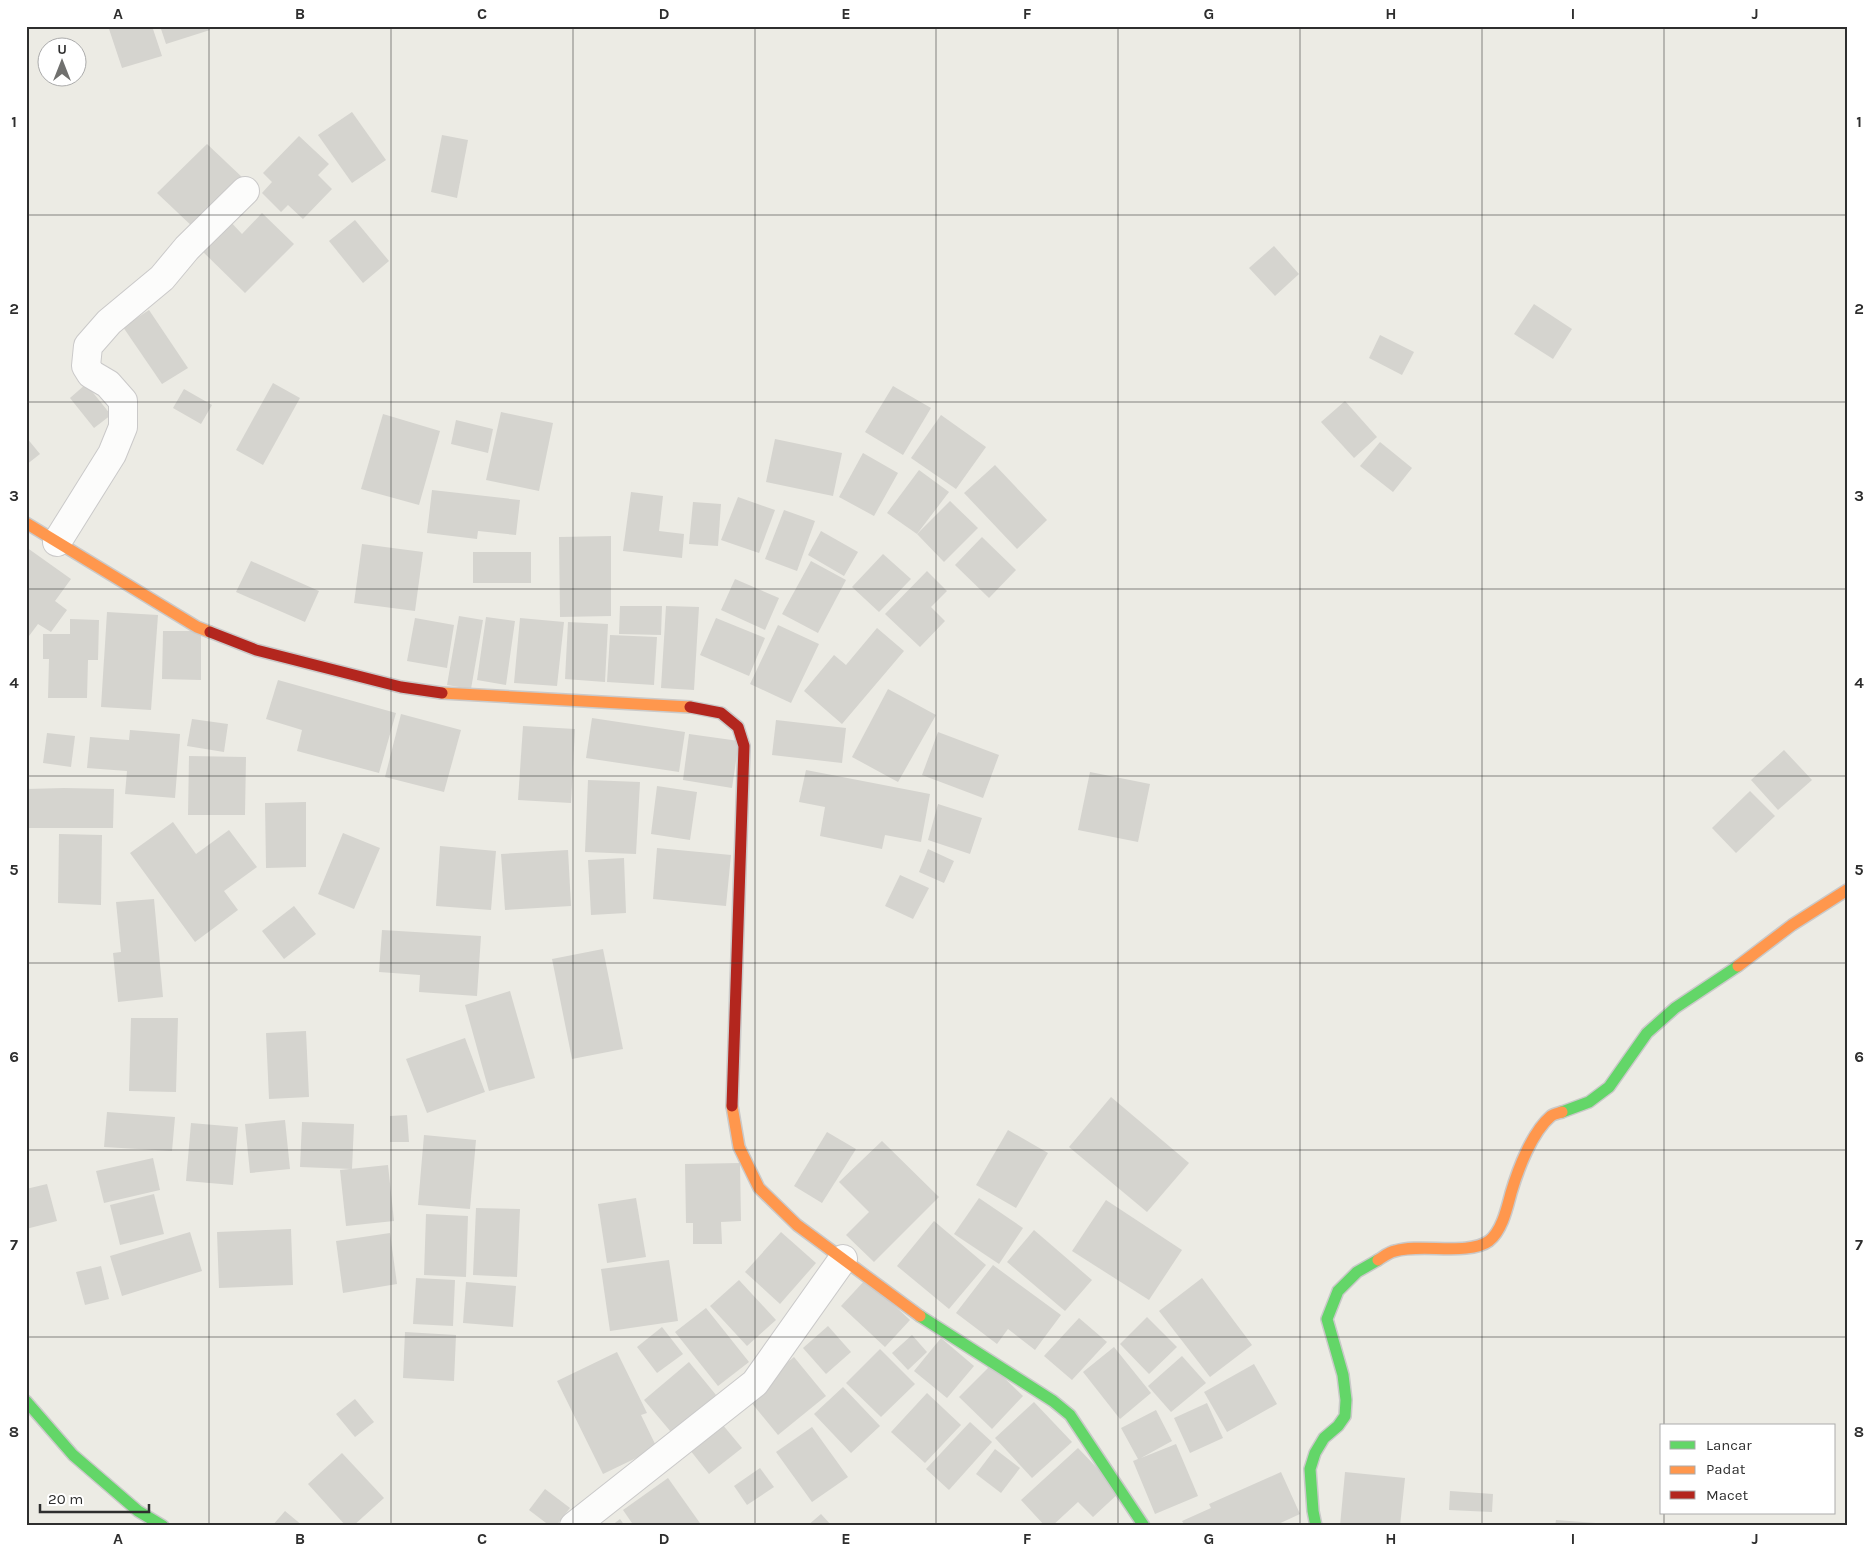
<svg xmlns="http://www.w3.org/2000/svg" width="1873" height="1552" viewBox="0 0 1873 1552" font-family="Karla,sans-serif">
<rect width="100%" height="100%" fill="#ecebe4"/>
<g fill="#d5d4cf">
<polygon points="108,26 152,26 162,56 122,68"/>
<polygon points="160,26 209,26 210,30 166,44"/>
<polygon points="352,112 386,160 352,183 318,135"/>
<polygon points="442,135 468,140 457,198 431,192"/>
<polygon points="299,136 329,164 318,175 332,189 303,219 288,205 281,212 262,193 272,182 263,173"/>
<polygon points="207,144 244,179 195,229 157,193"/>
<polygon points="262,213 294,244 245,293 198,247 227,218 242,234"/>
<polygon points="355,220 389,261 363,283 329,241"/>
<polygon points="1274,246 1299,274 1275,296 1249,268"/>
<polygon points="1534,304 1572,329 1553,359 1514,334"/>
<polygon points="149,310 188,368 162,384 123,327"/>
<polygon points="1380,335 1414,352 1402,375 1369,358"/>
<polygon points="273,383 300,398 263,465 236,450"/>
<polygon points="86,384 111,415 94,428 70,398"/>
<polygon points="893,386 931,408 903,455 865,432"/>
<polygon points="184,389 212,405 201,424 173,408"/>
<polygon points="1345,401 1377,437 1354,458 1321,422"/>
<polygon points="501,412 553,423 539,491 486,480"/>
<polygon points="383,414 440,431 419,505 361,489"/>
<polygon points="941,415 986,447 956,489 911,458"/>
<polygon points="456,420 493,429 488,453 451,444"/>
<polygon points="26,437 40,454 26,465"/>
<polygon points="775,439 842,453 833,496 766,482"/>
<polygon points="1380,442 1412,468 1393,492 1360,466"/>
<polygon points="863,453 898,473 874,516 839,497"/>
<polygon points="995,465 1047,520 1017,549 964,493"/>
<polygon points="919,470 949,492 917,534 887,513"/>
<polygon points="432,490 520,500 516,535 478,531 477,539 427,533"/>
<polygon points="631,492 663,496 659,531 684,534 682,558 623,551"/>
<polygon points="738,497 775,510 759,553 721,540"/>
<polygon points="950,501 978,528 944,562 917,534"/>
<polygon points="693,502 721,504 718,546 689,544"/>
<polygon points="784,510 815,521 797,571 765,559"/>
<polygon points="821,531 858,552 844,576 808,555"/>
<polygon points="611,536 611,616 560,617 559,537"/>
<polygon points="982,537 1016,570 989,598 955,565"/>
<polygon points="362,544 423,552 415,611 354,603"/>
<polygon points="26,547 71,579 55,601 67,610 51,632 38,624 26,640"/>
<rect x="473" y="552" width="58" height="31"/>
<polygon points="883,554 911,579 879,612 852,587"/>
<polygon points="251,561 319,591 305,622 236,592"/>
<polygon points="811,561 846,580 818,633 782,614"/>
<polygon points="927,571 947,591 931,607 945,621 920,647 885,614"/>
<polygon points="735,579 779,598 765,630 721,610"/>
<polygon points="620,606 662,606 661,635 619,634"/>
<polygon points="666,606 699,607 694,690 661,688"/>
<polygon points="107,612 158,615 151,710 101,707"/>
<polygon points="459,616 483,620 471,689 447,685"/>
<polygon points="486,617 515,621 506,685 477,680"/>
<polygon points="415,618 454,625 447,668 407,661"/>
<polygon points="520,618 564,622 557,686 514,683"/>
<polygon points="716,618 765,638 749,676 700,655"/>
<polygon points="70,619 99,620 98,660 88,660 87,698 48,698 49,659 43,659 43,634 70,634"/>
<polygon points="568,622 608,624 605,682 565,679"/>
<polygon points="778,625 819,644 791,703 750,684"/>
<polygon points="877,628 904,651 842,724 804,691 834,655 846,665"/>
<polygon points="163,631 201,631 201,680 162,679"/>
<polygon points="610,635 657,637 654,685 607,682"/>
<polygon points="278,680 396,713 379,773 297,751 302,730 266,719"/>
<polygon points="888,689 936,715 898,782 852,757"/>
<polygon points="401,714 461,730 444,792 385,777"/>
<polygon points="592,718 685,732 679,772 586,758"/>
<polygon points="192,719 228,724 224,752 187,746"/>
<polygon points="776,720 846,728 842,763 772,755"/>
<polygon points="523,726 575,729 571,803 518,800"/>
<polygon points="130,730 180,734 175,798 125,794 127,771 87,768 90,737 129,740"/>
<polygon points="938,732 999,755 983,798 922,775"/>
<polygon points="47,733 75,736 71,767 43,763"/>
<polygon points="689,734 739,741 732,788 683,780"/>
<polygon points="1784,750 1812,780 1778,810 1751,780"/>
<polygon points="189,756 246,757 245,815 188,815"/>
<polygon points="806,770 930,794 921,842 885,835 882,849 820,836 825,807 799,802"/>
<polygon points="1090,772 1150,784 1138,842 1078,830"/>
<polygon points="588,780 640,782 636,854 585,852"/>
<polygon points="657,786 697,792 690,840 651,834"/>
<polygon points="64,788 114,789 113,828 26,828 26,789"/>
<polygon points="1750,791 1775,816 1736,853 1712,828"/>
<polygon points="306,802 306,867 266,868 265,803"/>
<polygon points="938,804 982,818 970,854 928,840"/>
<polygon points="173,822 196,854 229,830 257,867 224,891 238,910 195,942 130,853"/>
<polygon points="343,833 380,848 354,909 318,894"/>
<polygon points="59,834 102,835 101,905 58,903"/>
<polygon points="440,846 496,851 491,910 436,906"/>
<polygon points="657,848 731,855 726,906 653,899"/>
<polygon points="928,849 954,861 944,883 919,872"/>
<polygon points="568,850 571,906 505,910 501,854"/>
<polygon points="624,858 626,913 591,915 588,860"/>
<polygon points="900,875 929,888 913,919 885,906"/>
<polygon points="154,899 163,997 118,1002 113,953 121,952 116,902"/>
<polygon points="294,906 316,934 284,959 262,931"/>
<polygon points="382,930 481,936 477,996 419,992 420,975 379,972"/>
<polygon points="603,949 623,1049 572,1059 552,959"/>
<polygon points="510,991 535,1078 489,1091 465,1005"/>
<polygon points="131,1018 178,1018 176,1092 129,1091"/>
<polygon points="306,1031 309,1097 269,1099 266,1033"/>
<polygon points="465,1038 485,1092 427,1113 406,1059"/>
<polygon points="1111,1097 1189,1163 1147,1212 1069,1147"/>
<polygon points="107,1112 175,1117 172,1151 104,1147"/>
<polygon points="407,1115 409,1142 390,1142 390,1116"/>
<polygon points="285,1120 290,1169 250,1173 245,1124"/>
<polygon points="302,1122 354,1124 352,1169 300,1167"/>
<polygon points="191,1123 238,1127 233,1185 186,1181"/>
<polygon points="1008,1130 1048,1153 1016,1208 976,1185"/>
<polygon points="827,1132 856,1149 822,1203 794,1186"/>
<polygon points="424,1135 476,1140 470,1209 418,1205"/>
<polygon points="882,1141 939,1197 874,1262 846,1235 869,1212 839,1182"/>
<polygon points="153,1158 160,1190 104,1203 96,1171"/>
<polygon points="740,1163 741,1221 721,1222 722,1244 693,1244 693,1223 686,1223 685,1164"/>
<polygon points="388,1165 394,1221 346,1226 340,1170"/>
<polygon points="47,1184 57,1221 26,1229 26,1189"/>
<polygon points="154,1194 164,1234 120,1245 110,1205"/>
<polygon points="636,1198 646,1257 607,1263 598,1204"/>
<polygon points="979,1198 1023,1228 999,1264 954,1234"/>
<polygon points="1106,1200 1182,1250 1149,1300 1072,1251"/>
<polygon points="476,1208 520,1209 517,1277 473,1275"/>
<polygon points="426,1214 468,1216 466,1277 424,1275"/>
<polygon points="934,1221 986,1265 949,1309 897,1266"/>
<polygon points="291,1229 293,1285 219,1288 217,1232"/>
<polygon points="1034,1230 1092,1280 1065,1311 1007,1262"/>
<polygon points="190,1232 202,1271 122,1296 110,1256"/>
<polygon points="781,1232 816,1263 780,1304 745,1272"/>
<polygon points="390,1233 397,1284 343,1293 336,1241"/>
<polygon points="669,1260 678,1321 610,1331 601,1269"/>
<polygon points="993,1265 1061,1315 1035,1350 1008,1329 997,1344 956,1313"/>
<polygon points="101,1266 109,1299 85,1305 76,1272"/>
<polygon points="416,1278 455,1280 453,1326 413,1324"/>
<polygon points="1202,1278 1252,1345 1210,1377 1159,1311"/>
<polygon points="866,1279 910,1320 885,1347 841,1306"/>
<polygon points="739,1280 776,1320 747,1346 710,1306"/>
<polygon points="466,1282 516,1286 513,1327 463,1323"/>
<polygon points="706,1308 749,1362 718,1386 675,1332"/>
<polygon points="1147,1317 1177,1347 1149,1374 1120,1344"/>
<polygon points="1079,1318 1107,1342 1072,1380 1044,1356"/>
<polygon points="828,1326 851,1352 826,1374 803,1348"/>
<polygon points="662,1327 683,1354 657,1373 637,1347"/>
<polygon points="405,1332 456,1335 454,1381 403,1378"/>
<polygon points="912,1335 927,1352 908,1370 892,1353"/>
<polygon points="941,1338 974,1366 947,1398 914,1371"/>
<polygon points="1114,1347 1151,1393 1120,1419 1083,1372"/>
<polygon points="880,1349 915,1384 881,1417 846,1383"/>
<polygon points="617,1352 647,1413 641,1415 657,1448 603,1474 557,1381"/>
<polygon points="1182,1356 1206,1383 1171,1412 1148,1386"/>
<polygon points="794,1357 826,1396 778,1435 746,1396"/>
<polygon points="689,1362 716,1395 671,1432 644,1400"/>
<polygon points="1254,1364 1277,1404 1227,1432 1204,1392"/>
<polygon points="991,1365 1023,1396 992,1429 959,1397"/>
<polygon points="843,1387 880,1426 851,1453 814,1414"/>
<polygon points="927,1393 961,1425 925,1463 891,1432"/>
<polygon points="355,1399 374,1422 355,1437 336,1414"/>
<polygon points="1034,1402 1072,1442 1032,1478 995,1438"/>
<polygon points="1207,1403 1223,1438 1190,1453 1174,1418"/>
<polygon points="1156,1410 1172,1441 1141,1458 1176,1444 1198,1496 1155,1514 1133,1461 1138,1459 1121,1428"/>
<polygon points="970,1422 992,1442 949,1490 926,1469"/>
<polygon points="722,1424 742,1448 709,1474 690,1450"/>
<polygon points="812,1427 848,1477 812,1502 776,1452"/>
<polygon points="1078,1448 1120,1492 1093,1517 1078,1502 1052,1526 1045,1526 1021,1500"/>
<polygon points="995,1449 1020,1468 1001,1493 976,1474"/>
<polygon points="342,1453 384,1498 353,1526 346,1526 308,1484"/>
<polygon points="760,1468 774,1487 747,1505 734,1486"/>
<polygon points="1281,1472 1300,1514 1274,1526 1185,1526 1182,1521 1211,1508 1209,1504"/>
<polygon points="1345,1472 1405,1478 1400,1526 1340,1526"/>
<polygon points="668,1478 702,1526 634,1526 623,1510"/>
<polygon points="545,1489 570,1508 556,1526 550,1526 529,1510"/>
<polygon points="1450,1491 1493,1494 1492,1512 1449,1510"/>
<polygon points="285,1511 303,1526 272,1526"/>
<polygon points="821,1514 832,1526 807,1526"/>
<polygon points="620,1519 625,1526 611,1526"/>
<polygon points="1556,1520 1609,1524 1609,1526 1555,1526"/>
</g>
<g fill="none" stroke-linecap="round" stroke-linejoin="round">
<defs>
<g id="street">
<polyline points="57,542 112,454 123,427 123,401 108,384 91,374 86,366 88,346 109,322 162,278 187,248 245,191"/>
<polyline points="574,1526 755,1383 843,1259"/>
</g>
<g id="fast">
<polyline points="1562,1112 1589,1102 1609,1087 1647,1033 1675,1008 1738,966"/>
<polyline points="920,1316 1053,1401 1070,1415 1144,1526"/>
<polyline points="26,1401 73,1455 138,1511 163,1526"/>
<polyline points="1316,1526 1313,1511 1310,1469 1315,1453 1324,1438 1338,1426 1345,1416 1346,1400 1343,1375 1327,1319 1338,1291 1357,1272 1378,1260"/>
</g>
<g id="slow">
<polyline points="26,523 197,627 210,632"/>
<polyline points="442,693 690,707"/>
<polyline points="1738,966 1792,925 1847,890"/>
<polyline points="732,1106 739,1147 759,1188 797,1225 920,1316"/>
<path d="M1378,1260C1383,1257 1389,1252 1395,1251C1421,1243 1468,1256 1489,1241C1502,1231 1507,1208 1511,1193C1518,1169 1532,1132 1551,1116C1554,1114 1559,1113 1562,1112"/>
</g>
<g id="jam">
<polyline points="210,632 256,650 401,687 442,693"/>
<polyline points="690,707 721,713 738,727 744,746 732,1106"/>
</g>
</defs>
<use href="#street" stroke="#cac9c9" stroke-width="30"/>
<use href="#fast" stroke="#cac9c9" stroke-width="14"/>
<use href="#slow" stroke="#cac9c9" stroke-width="14"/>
<use href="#jam" stroke="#cac9c9" stroke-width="14"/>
<use href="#street" stroke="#fcfcfb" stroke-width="28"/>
<use href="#fast" stroke="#63d668" stroke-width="11"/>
<use href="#slow" stroke="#ff974d" stroke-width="11"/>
<use href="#jam" stroke="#b3261e" stroke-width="11"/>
</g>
<path fill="none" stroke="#2e2e2e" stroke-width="1" stroke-opacity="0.55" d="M209,26V1526M391,26V1526M573,26V1526M755,26V1526M936,26V1526M1118,26V1526M1300,26V1526M1482,26V1526M1664,26V1426M26,215H1847M26,402H1847M26,589H1847M26,776H1847M26,963H1847M26,1150H1847M26,1337H1847M1664,1513V1526"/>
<rect width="1873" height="1552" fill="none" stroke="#ffffff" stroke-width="55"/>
<rect x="1660" y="1424" width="175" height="90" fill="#ffffff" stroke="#ababab"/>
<rect x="1670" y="1441" width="25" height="8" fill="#63d668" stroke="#ababab"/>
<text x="1706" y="1450" font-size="15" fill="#2e2e2e">Lancar</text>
<rect x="1670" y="1466" width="25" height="8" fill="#ff974d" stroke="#ababab"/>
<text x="1706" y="1474" font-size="15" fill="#2e2e2e">Padat</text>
<rect x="1670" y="1491" width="25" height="8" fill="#b3261e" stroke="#ababab"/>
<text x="1706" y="1500" font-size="15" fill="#2e2e2e">Macet</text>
<g transform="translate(62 62)"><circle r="24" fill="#ffffff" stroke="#ababab"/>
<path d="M0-4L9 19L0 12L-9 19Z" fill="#70706e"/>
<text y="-8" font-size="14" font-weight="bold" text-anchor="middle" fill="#2e2e2e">U</text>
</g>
<path d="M40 1504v8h109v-8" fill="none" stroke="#2e2e2e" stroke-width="2.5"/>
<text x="48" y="1504" font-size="15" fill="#2e2e2e" stroke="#ffffff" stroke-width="4" paint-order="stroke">20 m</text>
<rect x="28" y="28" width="1818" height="1496" fill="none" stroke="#2e2e2e" stroke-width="2"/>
<g font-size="16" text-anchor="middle" font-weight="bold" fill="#2e2e2e">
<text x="118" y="19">A</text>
<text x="300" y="19">B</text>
<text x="482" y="19">C</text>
<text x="664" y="19">D</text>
<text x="846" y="19">E</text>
<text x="1027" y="19">F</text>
<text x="1209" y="19">G</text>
<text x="1391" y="19">H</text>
<text x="1573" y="19">I</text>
<text x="1755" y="19">J</text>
<text x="14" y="127">1</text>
<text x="1859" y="127">1</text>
<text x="14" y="314">2</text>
<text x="1859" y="314">2</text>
<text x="14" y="501">3</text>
<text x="1859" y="501">3</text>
<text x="14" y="688">4</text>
<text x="1859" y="688">4</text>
<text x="14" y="875">5</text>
<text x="1859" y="875">5</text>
<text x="14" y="1062">6</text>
<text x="1859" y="1062">6</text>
<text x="14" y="1250">7</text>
<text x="1859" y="1250">7</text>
<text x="14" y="1437">8</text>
<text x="1859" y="1437">8</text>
<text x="118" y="1544">A</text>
<text x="300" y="1544">B</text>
<text x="482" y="1544">C</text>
<text x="664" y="1544">D</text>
<text x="846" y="1544">E</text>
<text x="1027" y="1544">F</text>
<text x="1209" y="1544">G</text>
<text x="1391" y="1544">H</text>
<text x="1573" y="1544">I</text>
<text x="1755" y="1544">J</text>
</g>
</svg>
